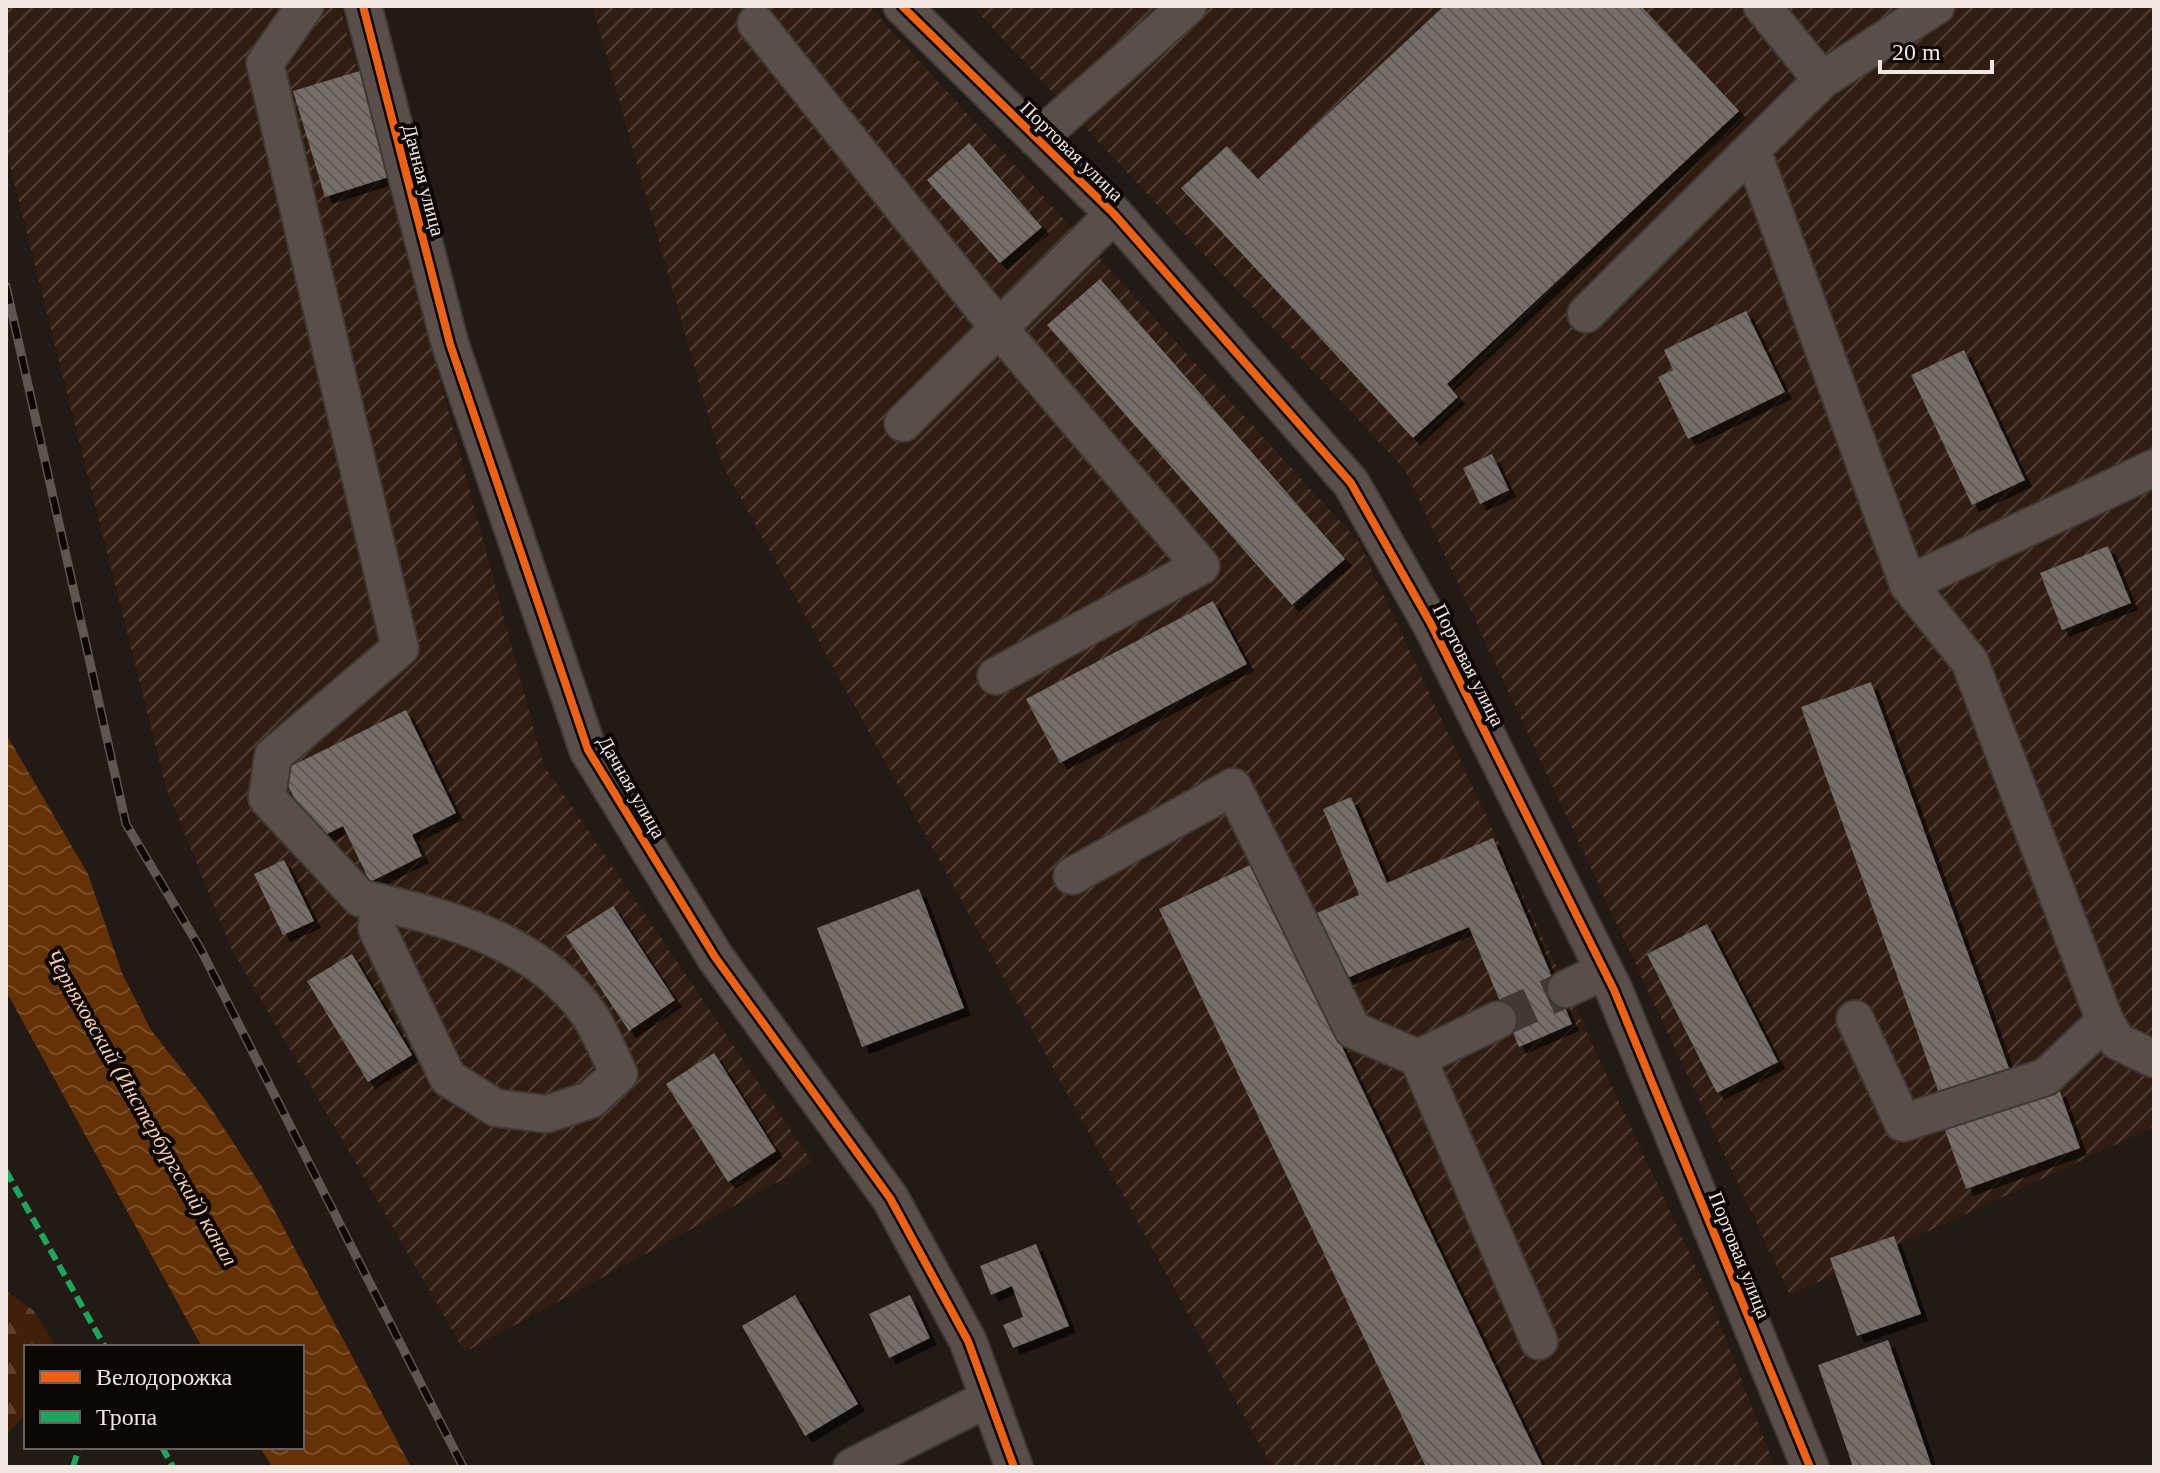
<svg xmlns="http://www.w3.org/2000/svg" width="2160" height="1473" viewBox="0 0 2160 1473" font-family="'Times New Roman',serif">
<defs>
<pattern id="industrial-furrows" width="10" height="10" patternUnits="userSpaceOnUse" patternTransform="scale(2)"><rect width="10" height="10" fill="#301d12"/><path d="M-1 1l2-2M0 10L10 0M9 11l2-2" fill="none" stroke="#4e3e34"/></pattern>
<pattern id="forest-firs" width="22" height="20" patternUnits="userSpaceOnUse" patternTransform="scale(2)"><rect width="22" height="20" fill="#421f06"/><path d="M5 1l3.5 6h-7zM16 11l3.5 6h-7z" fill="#5e402a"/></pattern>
<pattern id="water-waves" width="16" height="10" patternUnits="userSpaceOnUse" patternTransform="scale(2)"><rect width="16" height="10" fill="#653106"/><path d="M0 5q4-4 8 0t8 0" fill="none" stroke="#7c4f2a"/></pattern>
<pattern id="building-back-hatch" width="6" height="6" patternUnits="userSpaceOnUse" patternTransform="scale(2)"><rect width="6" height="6" fill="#766e6a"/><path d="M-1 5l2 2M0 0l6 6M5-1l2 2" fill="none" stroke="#605a56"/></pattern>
<filter id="shadow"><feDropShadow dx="7" dy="7" stdDeviation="0" flood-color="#0009"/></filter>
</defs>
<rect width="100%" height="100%" fill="#231a16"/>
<g fill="url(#industrial-furrows)">
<polygon points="6,6 340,6 543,764 813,1163 465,1352 231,948 166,787 6,149"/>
<polygon points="596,6 869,6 1359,542 1708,1293 1775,1467 1272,1467 722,464 593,8"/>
<polygon points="972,6 2154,6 2154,1127 1790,1295 1405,470"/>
</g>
<polygon fill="url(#forest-firs)" points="6,1291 33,1310 56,1347 26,1347 26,1414 6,1435"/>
<polygon fill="url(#water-waves)" points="6,734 88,874 122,973 151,1030 205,1099 262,1187 411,1467 272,1467 260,1447 302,1447 302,1347 202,1347 6,991"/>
<g fill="url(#building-back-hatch)" filter="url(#shadow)">
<polygon points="1444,6 1641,6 1739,111 1447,384 1458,397 1413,438 1181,188 1227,146 1258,179"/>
<polygon points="363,70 395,175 325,197 293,91"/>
<polygon points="969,143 1042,227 1000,263 927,180"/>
<polygon points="1100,279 1345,559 1292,605 1047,325"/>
<polygon points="1746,311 1785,392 1688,439 1658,377 1673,370 1664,350"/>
<polygon points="1964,350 2025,480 1972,505 1911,375"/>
<polygon points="1492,454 1509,490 1480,504 1463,468"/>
<polygon points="2108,546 2131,603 2062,630 2040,573"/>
<polygon points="1213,601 1247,664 1060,763 1026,699"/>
<polygon points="1871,682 2011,1074 1941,1099 1801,707"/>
<polygon points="406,710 456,813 412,835 422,856 370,882 343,826 315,840 281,771"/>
<polygon points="1351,797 1387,883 1493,838 1572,1024 1519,1047 1469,927 1340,981 1312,915 1359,895 1323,809"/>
<polygon points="284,860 314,921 283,935 254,874"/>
<polygon points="1254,863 1543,1467 1426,1467 1159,909"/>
<polygon points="919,889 964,1008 862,1047 817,928"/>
<polygon points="613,906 675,1000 629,1031 566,936"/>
<polygon points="1707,924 1778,1062 1717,1093 1647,954"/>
<polygon points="352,954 412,1055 368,1082 307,981"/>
<polygon points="714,1053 776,1151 728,1182 666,1084"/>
<polygon points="2059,1089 2080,1148 1966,1189 1945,1130"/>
<polygon points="1894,1236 1921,1314 1857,1336 1830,1258"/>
<polygon points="1036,1244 1069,1326 1013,1348 1003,1325 1023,1317 1012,1286 991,1295 980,1266"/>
<polygon points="795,1295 858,1404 805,1436 742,1326"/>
<polygon points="910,1295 930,1338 889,1358 869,1314"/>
<polygon points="1888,1340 1932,1467 1853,1467 1818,1365"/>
</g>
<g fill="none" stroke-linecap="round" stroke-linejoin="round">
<polyline stroke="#423934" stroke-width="36" stroke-dasharray="36 18" stroke-linecap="butt" points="1498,1020 1566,989"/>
<defs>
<g id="minor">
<path d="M305,6L265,63L400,648L273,756L267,798L360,898C445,917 541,940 592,1019C602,1036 610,1056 619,1074L590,1100L547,1114L496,1108L448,1078L377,929L378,902"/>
<polyline points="363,6 450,344 588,750 715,957 890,1198 968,1341 1014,1467"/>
<polyline points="902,6 1114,214 1351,483 1431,624 1614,990 1810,1467"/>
<polyline points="756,23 998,327 1201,566 996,676"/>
<polyline points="1822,80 1936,6"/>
<polyline points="1037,139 1188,6"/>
<polyline points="1752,150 1908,584 1970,662 2105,1021 2046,1077 1903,1123 1855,1019"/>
<polyline points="1586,314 1822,80 1762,6"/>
<polyline points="903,423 1114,214"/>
<polyline points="1908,584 2154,468"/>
<polyline points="1072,876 1233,787 1353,1030 1418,1058"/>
<polyline points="1566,989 1604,971"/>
<polyline points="1498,1020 1418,1058 1539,1341"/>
<polyline points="2105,1021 2117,1041 2154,1059"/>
<polyline points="852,1467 989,1398"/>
</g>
</defs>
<use href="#minor" stroke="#3f3833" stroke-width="40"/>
<use href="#minor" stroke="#5a4e48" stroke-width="36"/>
<defs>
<polyline id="rail" points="6,286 126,824 200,948 463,1467"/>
</defs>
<use href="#rail" stroke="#5e5651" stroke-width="9"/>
<use href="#rail" stroke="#0c0604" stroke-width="6" stroke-dasharray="18" stroke-linecap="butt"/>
<g stroke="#20a55d" stroke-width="6" stroke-dasharray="12 6" stroke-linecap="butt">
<polyline points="6,1171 105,1347"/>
<polyline points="162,1447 173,1467"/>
<polyline points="73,1467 79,1447"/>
</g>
<defs>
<g id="cycleway">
<polyline points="363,6 450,344 588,750 715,957 890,1198 968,1341 1014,1467"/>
<polyline points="902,6 1114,214 1351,483 1431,624 1614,990 1810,1467"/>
</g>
</defs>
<use href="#cycleway" stroke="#0c0604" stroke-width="13"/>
<use href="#cycleway" stroke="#ea6118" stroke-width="8"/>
</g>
<g text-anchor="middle" stroke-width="8" stroke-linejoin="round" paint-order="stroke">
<g font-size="20" fill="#f2e7e0" stroke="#0c0604">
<text transform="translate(1072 151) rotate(44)" y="7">Портовая улица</text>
<text transform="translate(424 180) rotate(75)" y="7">Дачная улица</text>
<text transform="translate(1469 665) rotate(63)" y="7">Портовая улица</text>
<text transform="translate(632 787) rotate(60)" y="7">Дачная улица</text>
<text transform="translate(1740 1255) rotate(68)" y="7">Портовая улица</text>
</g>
<g font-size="22" font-style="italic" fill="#f9cdb3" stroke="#0c0604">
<text transform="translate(142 1107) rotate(60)" y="8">Черняховский (Инстербургский) канал</text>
</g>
</g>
<rect width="2160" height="1473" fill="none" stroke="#f2e7e0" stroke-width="16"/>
<rect x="24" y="1345" width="280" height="104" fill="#0c0604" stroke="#68605c" stroke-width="2"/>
<rect x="40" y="1371" width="40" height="12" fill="#ea6118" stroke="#68605c" stroke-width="2"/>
<text x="96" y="1385" font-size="24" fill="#f2e7e0">Велодорожка</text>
<rect x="40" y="1411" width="40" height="12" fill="#20a55d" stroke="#68605c" stroke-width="2"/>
<text x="96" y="1425" font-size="24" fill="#f2e7e0">Тропа</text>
<path d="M1880 60v12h112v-12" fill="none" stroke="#f2e7e0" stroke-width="4"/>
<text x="1892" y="60" font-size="24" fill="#f2e7e0" stroke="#0c0604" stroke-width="6" paint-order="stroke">20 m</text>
</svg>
